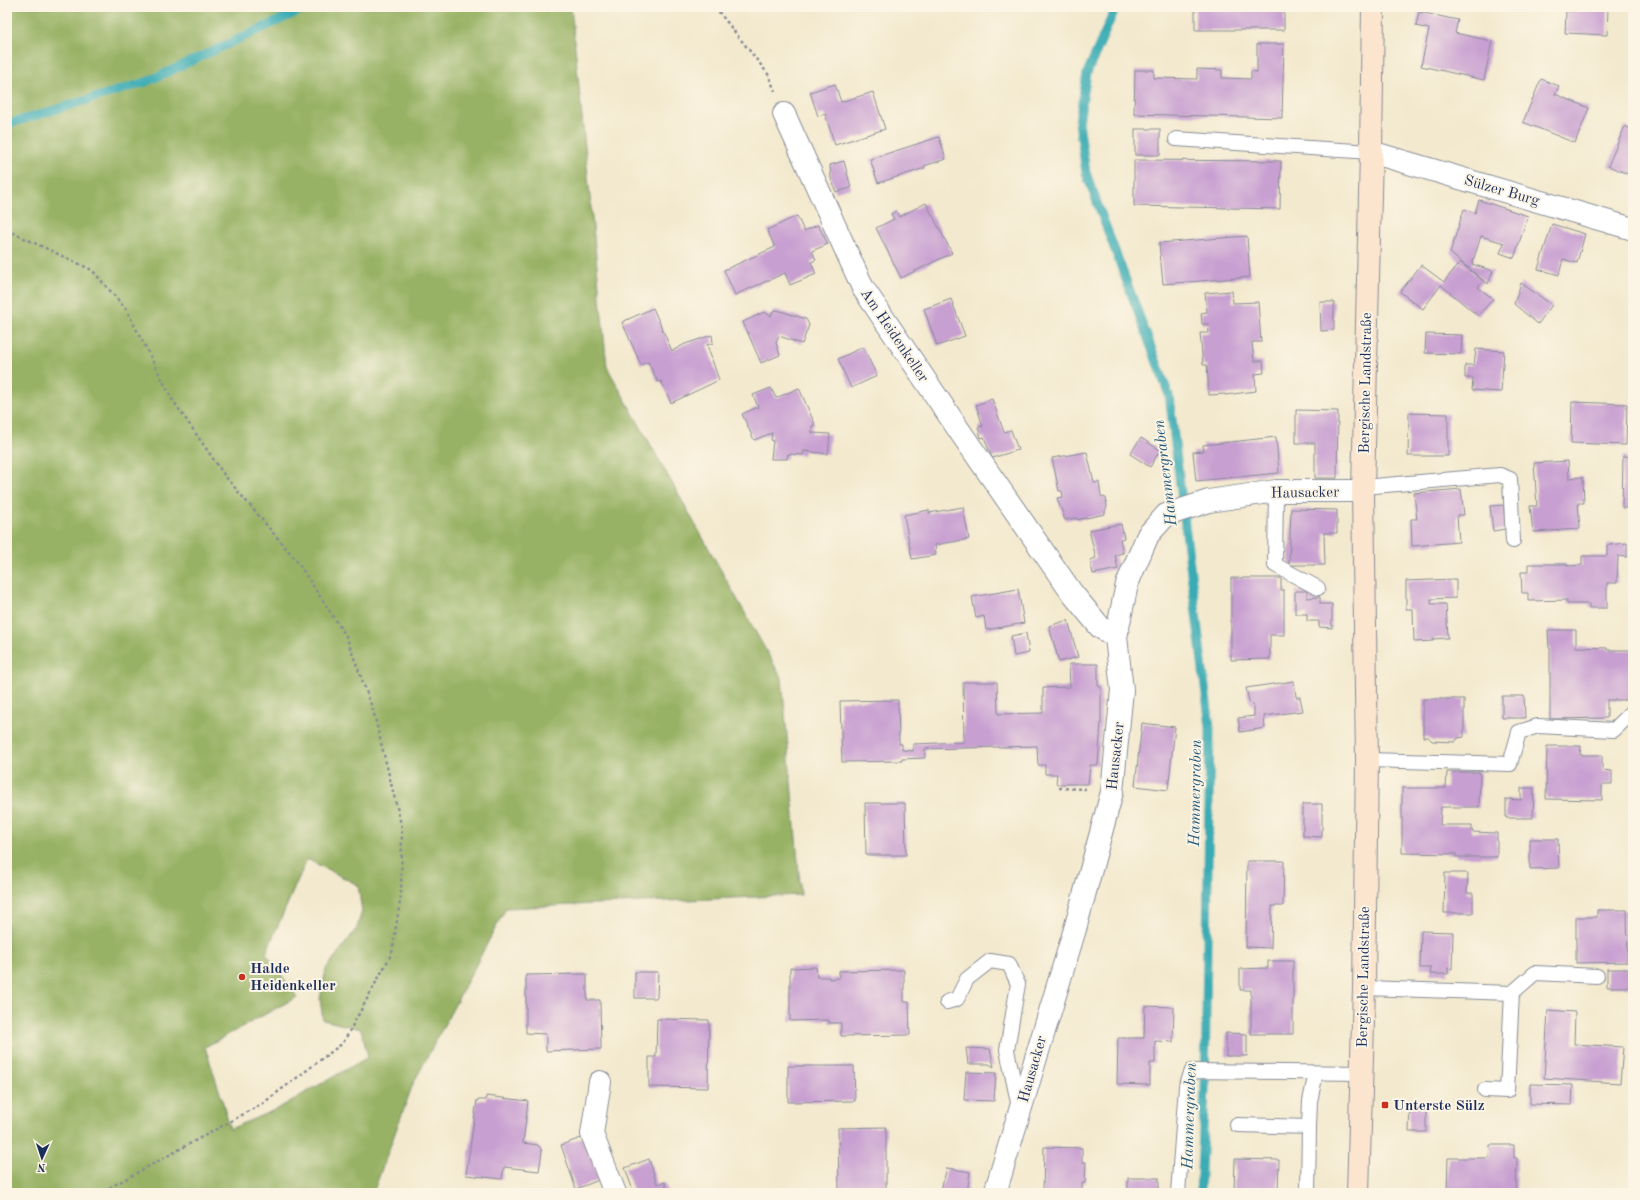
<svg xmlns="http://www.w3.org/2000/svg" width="1640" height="1200" viewBox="0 0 1640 1200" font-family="'Old Standard TT',serif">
<rect width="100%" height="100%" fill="#fcf5e5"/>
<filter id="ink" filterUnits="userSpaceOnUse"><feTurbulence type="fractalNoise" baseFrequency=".025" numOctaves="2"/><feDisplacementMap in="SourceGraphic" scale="8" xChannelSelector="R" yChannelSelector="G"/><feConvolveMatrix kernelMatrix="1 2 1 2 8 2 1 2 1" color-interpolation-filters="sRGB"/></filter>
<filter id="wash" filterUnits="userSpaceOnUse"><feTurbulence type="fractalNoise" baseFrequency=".012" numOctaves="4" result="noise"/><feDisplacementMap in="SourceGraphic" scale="16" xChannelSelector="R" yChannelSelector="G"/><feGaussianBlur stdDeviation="0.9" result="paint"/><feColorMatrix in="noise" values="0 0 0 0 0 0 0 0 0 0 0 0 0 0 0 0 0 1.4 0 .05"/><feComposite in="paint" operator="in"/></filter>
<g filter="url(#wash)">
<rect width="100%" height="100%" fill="#f3e9ce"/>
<path fill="#98b265" stroke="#5a7062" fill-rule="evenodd" d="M7,7H571L607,367L782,679L801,895L506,908L413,1084L373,1193H7ZM307,859L358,885L362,911L357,928L326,969L320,999L323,1020L361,1029L368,1057L277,1109L230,1129L222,1099L205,1047L297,997L266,953Z"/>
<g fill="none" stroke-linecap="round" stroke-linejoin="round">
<g stroke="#39abb4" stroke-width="9">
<polyline points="1116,7 1087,73 1079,122 1086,173 1169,395 1210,727 1205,1089 1200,1193"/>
<polyline points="8,124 146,82 308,7"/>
</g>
</g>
<g id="blocks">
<g fill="#c79fd1">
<rect x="1195" y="7" width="89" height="23"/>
<polygon points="1575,7 1608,7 1607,35 1565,33 1566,11 1575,11"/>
<polygon points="1419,12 1458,20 1455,33 1492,41 1484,80 1421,66 1429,29 1416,26"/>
<polygon points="1257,44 1284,44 1282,118 1134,114 1135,70 1154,70 1154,78 1197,79 1197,69 1222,70 1222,78 1251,79 1251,71 1257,72"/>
<polygon points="1541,79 1559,86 1555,94 1589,108 1575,143 1523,122"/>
<polygon points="835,84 841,102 873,92 885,129 835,145 825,114 818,116 810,92"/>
<polygon points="1625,126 1633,130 1633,176 1608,166"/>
<rect x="1135" y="129" width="25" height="26"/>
<polygon points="939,137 946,159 924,166 925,168 878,183 870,159"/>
<polygon points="1134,160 1281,161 1280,209 1134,206"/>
<polygon points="844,161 851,188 836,192 831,178 830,165"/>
<polygon points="1479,200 1528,216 1514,258 1500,253 1504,243 1481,236 1472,264 1493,271 1488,284 1450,253 1464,209 1475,213"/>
<polygon points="926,203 952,253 901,278 876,228 894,219 891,214 896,211 899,217"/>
<polygon points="797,216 804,231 818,225 828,244 812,251 816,260 811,262 816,274 790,285 785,273 735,295 724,270 775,247 767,230"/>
<polygon points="1552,224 1585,234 1577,263 1563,259 1559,275 1538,269"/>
<polygon points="1247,236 1250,277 1163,284 1159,243"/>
<polygon points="1460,262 1483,281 1478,287 1493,299 1478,316 1441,285 1423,309 1400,292 1421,265 1444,282"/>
<polygon points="1521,283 1552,305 1538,324 1514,304"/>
<polygon points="1232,291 1233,303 1258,302 1261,342 1252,342 1254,361 1263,361 1264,373 1255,374 1256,391 1225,395 1225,394 1209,395 1207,365 1203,365 1200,333 1209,333 1208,324 1202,324 1201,313 1207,312 1205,293"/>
<polygon points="951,299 965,336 937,346 924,309"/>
<polygon points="1320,302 1334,302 1334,330 1321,331"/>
<polygon points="653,308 672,351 685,344 712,335 713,343 707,345 719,380 671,403 661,381 658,382 648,362 641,365 622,322"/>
<polygon points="777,310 806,319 809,325 802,344 779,336 776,343 780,355 761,363 743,322 764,312 771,316 773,311"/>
<polygon points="1426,334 1462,335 1461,354 1425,353"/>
<polygon points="863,347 877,376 851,388 838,359"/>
<polygon points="1476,349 1504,351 1501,392 1472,390 1473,378 1465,378 1465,365 1474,365"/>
<polygon points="771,388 776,398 799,388 814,422 814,426 812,426 812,433 830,434 828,454 804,451 803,455 788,454 787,459 771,459 773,441 771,440 772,433 754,440 742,414 758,407 753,395"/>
<polygon points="992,399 1004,432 1011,430 1018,450 992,458 984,437 981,438 978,427 983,426 976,405"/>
<polygon points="1572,402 1627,404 1626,445 1571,443"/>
<polygon points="1296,410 1338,411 1337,478 1315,478 1315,443 1296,443"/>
<polygon points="1409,413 1448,414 1448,456 1408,456"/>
<polygon points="1276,437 1279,473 1196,481 1193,452 1204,451 1203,445"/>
<polygon points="1141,438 1160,450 1150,467 1130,454"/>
<polygon points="1087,452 1094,483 1099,482 1101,496 1106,498 1107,507 1105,511 1105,514 1077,520 1077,518 1065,520 1057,498 1063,497 1062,491 1059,491 1052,458"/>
<polygon points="1623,456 1633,457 1633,508 1622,508"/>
<polygon points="1568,461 1569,478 1583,477 1584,503 1578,503 1580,529 1533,532 1530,506 1537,506 1534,463"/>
<polygon points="1461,489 1464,515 1457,515 1459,542 1412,546 1411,519 1417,519 1414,493"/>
<polygon points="1503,505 1506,529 1493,531 1490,506"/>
<polygon points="963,507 969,539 935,545 936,555 912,559 904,515 929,510 929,513"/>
<polygon points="1291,509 1337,510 1337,533 1324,533 1325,565 1289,565"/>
<polygon points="1121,524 1124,538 1120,539 1123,553 1115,555 1118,569 1093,574 1090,560 1096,558 1089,530"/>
<polygon points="1627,543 1627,557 1618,556 1617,583 1607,583 1607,608 1589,608 1589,604 1567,604 1567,600 1528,601 1528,593 1522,593 1521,572 1528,572 1528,564 1567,564 1567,566 1582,565 1582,556 1607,556 1607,545"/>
<polygon points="1231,578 1281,578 1281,590 1284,590 1284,635 1270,635 1270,659 1231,660"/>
<polygon points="1456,579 1456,598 1431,599 1431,604 1446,604 1448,638 1433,639 1433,641 1414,642 1413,609 1406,609 1406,581"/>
<polygon points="1018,589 1024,623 986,630 984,616 976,618 972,597"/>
<polygon points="1295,591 1307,591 1307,598 1320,597 1320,604 1332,604 1332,628 1319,627 1319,621 1307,621 1307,614 1295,614"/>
<polygon points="1068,620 1078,657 1059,662 1049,626"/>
<polygon points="1548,630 1576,630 1576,647 1607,648 1607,650 1633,650 1633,700 1607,700 1607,718 1550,719 1550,648 1549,648"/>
<polygon points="1026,633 1029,653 1014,656 1011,636"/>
<polygon points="1069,664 1098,664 1098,686 1101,687 1101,722 1098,765 1090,765 1088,784 1056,784 1057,774 1045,774 1045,765 1038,765 1037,746 925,749 925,758 902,759 902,761 842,762 840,701 898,700 899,744 902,744 902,750 913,751 913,744 964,742 963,682 997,682 998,714 1043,713 1043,688 1070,687"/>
<polygon points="1294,681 1296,697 1300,697 1303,711 1264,716 1265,728 1240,732 1238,718 1254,716 1254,706 1249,701 1246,688"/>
<polygon points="1502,696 1524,696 1525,718 1502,718"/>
<polygon points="1423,699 1464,699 1464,737 1458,738 1455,742 1432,741 1428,737 1423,737"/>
<polygon points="1142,723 1175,727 1168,790 1135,786"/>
<polygon points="1547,746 1581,746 1580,755 1602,755 1602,770 1612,771 1612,784 1602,784 1602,800 1546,799"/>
<polygon points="1447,772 1480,772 1479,807 1441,807 1440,825 1472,825 1472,832 1497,833 1497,857 1456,857 1456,854 1402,853 1402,788 1446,788"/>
<polygon points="1521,788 1534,788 1533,818 1506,818 1506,799 1521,800"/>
<polygon points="865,803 905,803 906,855 866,855"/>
<polygon points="1303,804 1322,804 1322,837 1303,836"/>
<polygon points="1530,839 1558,839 1559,868 1530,869"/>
<polygon points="1247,861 1284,861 1283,906 1272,906 1271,948 1246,947"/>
<polygon points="1445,873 1468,873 1467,893 1473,893 1473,913 1444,913"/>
<polygon points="1597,910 1627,910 1628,962 1576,963 1576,917 1597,917"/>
<polygon points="1421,931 1453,932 1452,969 1448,968 1448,974 1430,974 1431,968 1420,968"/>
<polygon points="1268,961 1293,961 1293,1034 1251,1034 1251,990 1240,990 1240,969 1268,968"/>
<polygon points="816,967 817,977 829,977 829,979 839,978 839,971 904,970 904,1002 909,1002 910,1035 841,1036 841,1023 829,1023 829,1020 790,1021 790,968"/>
<rect x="1607" y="969" width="26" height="18"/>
<polygon points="635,972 658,972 657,998 635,998"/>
<polygon points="587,974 587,1000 600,1000 601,1049 546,1051 546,1034 526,1033 526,975"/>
<polygon points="1145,1006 1174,1007 1173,1042 1155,1041 1155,1063 1150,1063 1150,1085 1117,1084 1118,1038 1144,1038"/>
<polygon points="1548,1010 1575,1012 1574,1044 1623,1047 1620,1083 1544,1078"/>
<polygon points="657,1019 709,1020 708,1088 649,1087 649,1057 656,1057"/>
<polygon points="1226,1033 1247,1034 1247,1056 1226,1056"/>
<polygon points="966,1048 990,1049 994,1067 989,1064 968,1064"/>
<polygon points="788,1066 854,1066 855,1101 788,1102"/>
<polygon points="966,1072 996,1073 994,1101 964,1100"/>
<polygon points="1530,1084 1573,1085 1572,1105 1530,1104"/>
<polygon points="486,1096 528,1101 523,1143 538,1145 542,1151 539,1171 504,1167 502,1179 466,1175 477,1100 486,1100"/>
<polygon points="1410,1104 1426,1104 1426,1132 1409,1132"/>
<polygon points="886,1127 886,1192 839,1193 838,1128"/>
<polygon points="584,1137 599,1180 576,1189 561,1145"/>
<polygon points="1490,1145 1514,1145 1514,1158 1517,1158 1516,1193 1447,1192 1448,1158 1489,1158"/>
<polygon points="1044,1147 1082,1148 1082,1162 1086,1162 1085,1183 1082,1183 1082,1193 1043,1193"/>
<polygon points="649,1159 657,1184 665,1182 668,1193 634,1193 625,1168"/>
<polygon points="1235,1159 1279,1160 1278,1193 1234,1193"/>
<polygon points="947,1168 970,1172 967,1193 940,1193"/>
<rect x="1128" y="1178" width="31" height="15"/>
</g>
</g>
</g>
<g filter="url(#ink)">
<use href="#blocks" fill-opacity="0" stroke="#878c96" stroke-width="1"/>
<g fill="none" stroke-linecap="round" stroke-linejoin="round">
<defs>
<g id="service">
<polyline points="1176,139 1371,152"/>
<polyline points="1363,487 1500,475 1510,479 1513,541"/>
<polyline points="1276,491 1275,565 1318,588"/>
<polyline points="1367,760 1510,764 1519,732 1538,726 1614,730 1633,711"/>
<polyline points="1364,988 1512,993 1535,973 1597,976"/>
<polyline points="947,1002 957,999 967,979 990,961 1009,964 1018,984 1007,1050 1019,1107"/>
<polyline points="1485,1090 1507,1091 1512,993"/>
<polyline points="1237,1125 1309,1127 1310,1101 1316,1073"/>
<polyline points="1178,1193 1186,1086 1192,1071 1361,1073"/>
<polyline points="1308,1193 1309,1127"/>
</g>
<g id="minor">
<polyline points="784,114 863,288 963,436 1072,593 1100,627 1116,637"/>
<polyline points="1371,152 1633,229"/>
<polyline points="600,1082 592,1134 615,1193"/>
<polyline points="995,1193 1075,929 1112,792 1122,690 1116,637 1127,584 1148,535 1166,515 1209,501 1276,491 1363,491"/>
</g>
<polyline id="secondary" points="1358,1193 1364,988 1367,760 1363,491 1371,152 1373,7"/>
</defs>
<use href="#service" stroke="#878c96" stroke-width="16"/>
<use href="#minor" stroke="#878c96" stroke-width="24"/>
<use href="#secondary" stroke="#878c96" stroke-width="24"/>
<g stroke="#878c96" stroke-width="2.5" stroke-dasharray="3 3" stroke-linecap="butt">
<polyline points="715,7 768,74 775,91"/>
<polyline points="7,230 92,270 126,309 172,399 225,476 296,560 346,636 373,710 402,828 401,895 392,953 343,1043 262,1104 100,1193"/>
<polyline points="1059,788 1087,789"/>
</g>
<use href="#service" stroke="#fff" stroke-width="14"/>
<use href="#minor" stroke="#fff" stroke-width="22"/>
<use href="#secondary" stroke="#fbe5cf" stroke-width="22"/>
</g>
</g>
<g fill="#c8321e" stroke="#fcf5e5" stroke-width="1.5">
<circle cx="242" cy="977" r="4"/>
<rect x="1381" y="1101" width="8" height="8" rx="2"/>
</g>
<g text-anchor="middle" stroke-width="4" stroke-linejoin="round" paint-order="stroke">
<g font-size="15" fill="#1b2f5e" stroke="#fcf5e5">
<text transform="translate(1502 190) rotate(16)" y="5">Sülzer Burg</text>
<text transform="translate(895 335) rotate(56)" y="5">Am Heidenkeller</text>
<text transform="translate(1365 383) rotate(-89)" y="5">Bergische Landstraße</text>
<text transform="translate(1305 492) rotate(-1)" y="5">Hausacker</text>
<text transform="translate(1115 756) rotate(-84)" y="5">Hausacker</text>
<text transform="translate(1363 977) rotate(-89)" y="5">Bergische Landstraße</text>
<text transform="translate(1032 1069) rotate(-74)" y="5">Hausacker</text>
</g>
<g font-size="15" font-weight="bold" fill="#1b2f5e" stroke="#fcf5e5" text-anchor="start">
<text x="250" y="973">Halde<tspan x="250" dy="17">Heidenkeller</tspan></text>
<text x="1393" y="1110">Unterste Sülz</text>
</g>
<g font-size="16" font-style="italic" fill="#265a7c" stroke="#fcf5e5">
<text transform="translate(1164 473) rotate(-97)" y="6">Hammergraben</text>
<text transform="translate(1194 793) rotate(-89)" y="6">Hammergraben</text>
<text transform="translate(1188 1116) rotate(-88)" y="6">Hammergraben</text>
</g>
</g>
<rect width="1640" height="1200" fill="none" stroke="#fcf5e5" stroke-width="24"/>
<g transform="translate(42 1158) rotate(183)" stroke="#fcf5e5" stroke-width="3" paint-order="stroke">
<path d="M0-3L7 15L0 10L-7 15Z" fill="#1b2f5e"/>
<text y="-6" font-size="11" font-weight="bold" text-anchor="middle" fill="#1b2f5e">N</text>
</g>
</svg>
